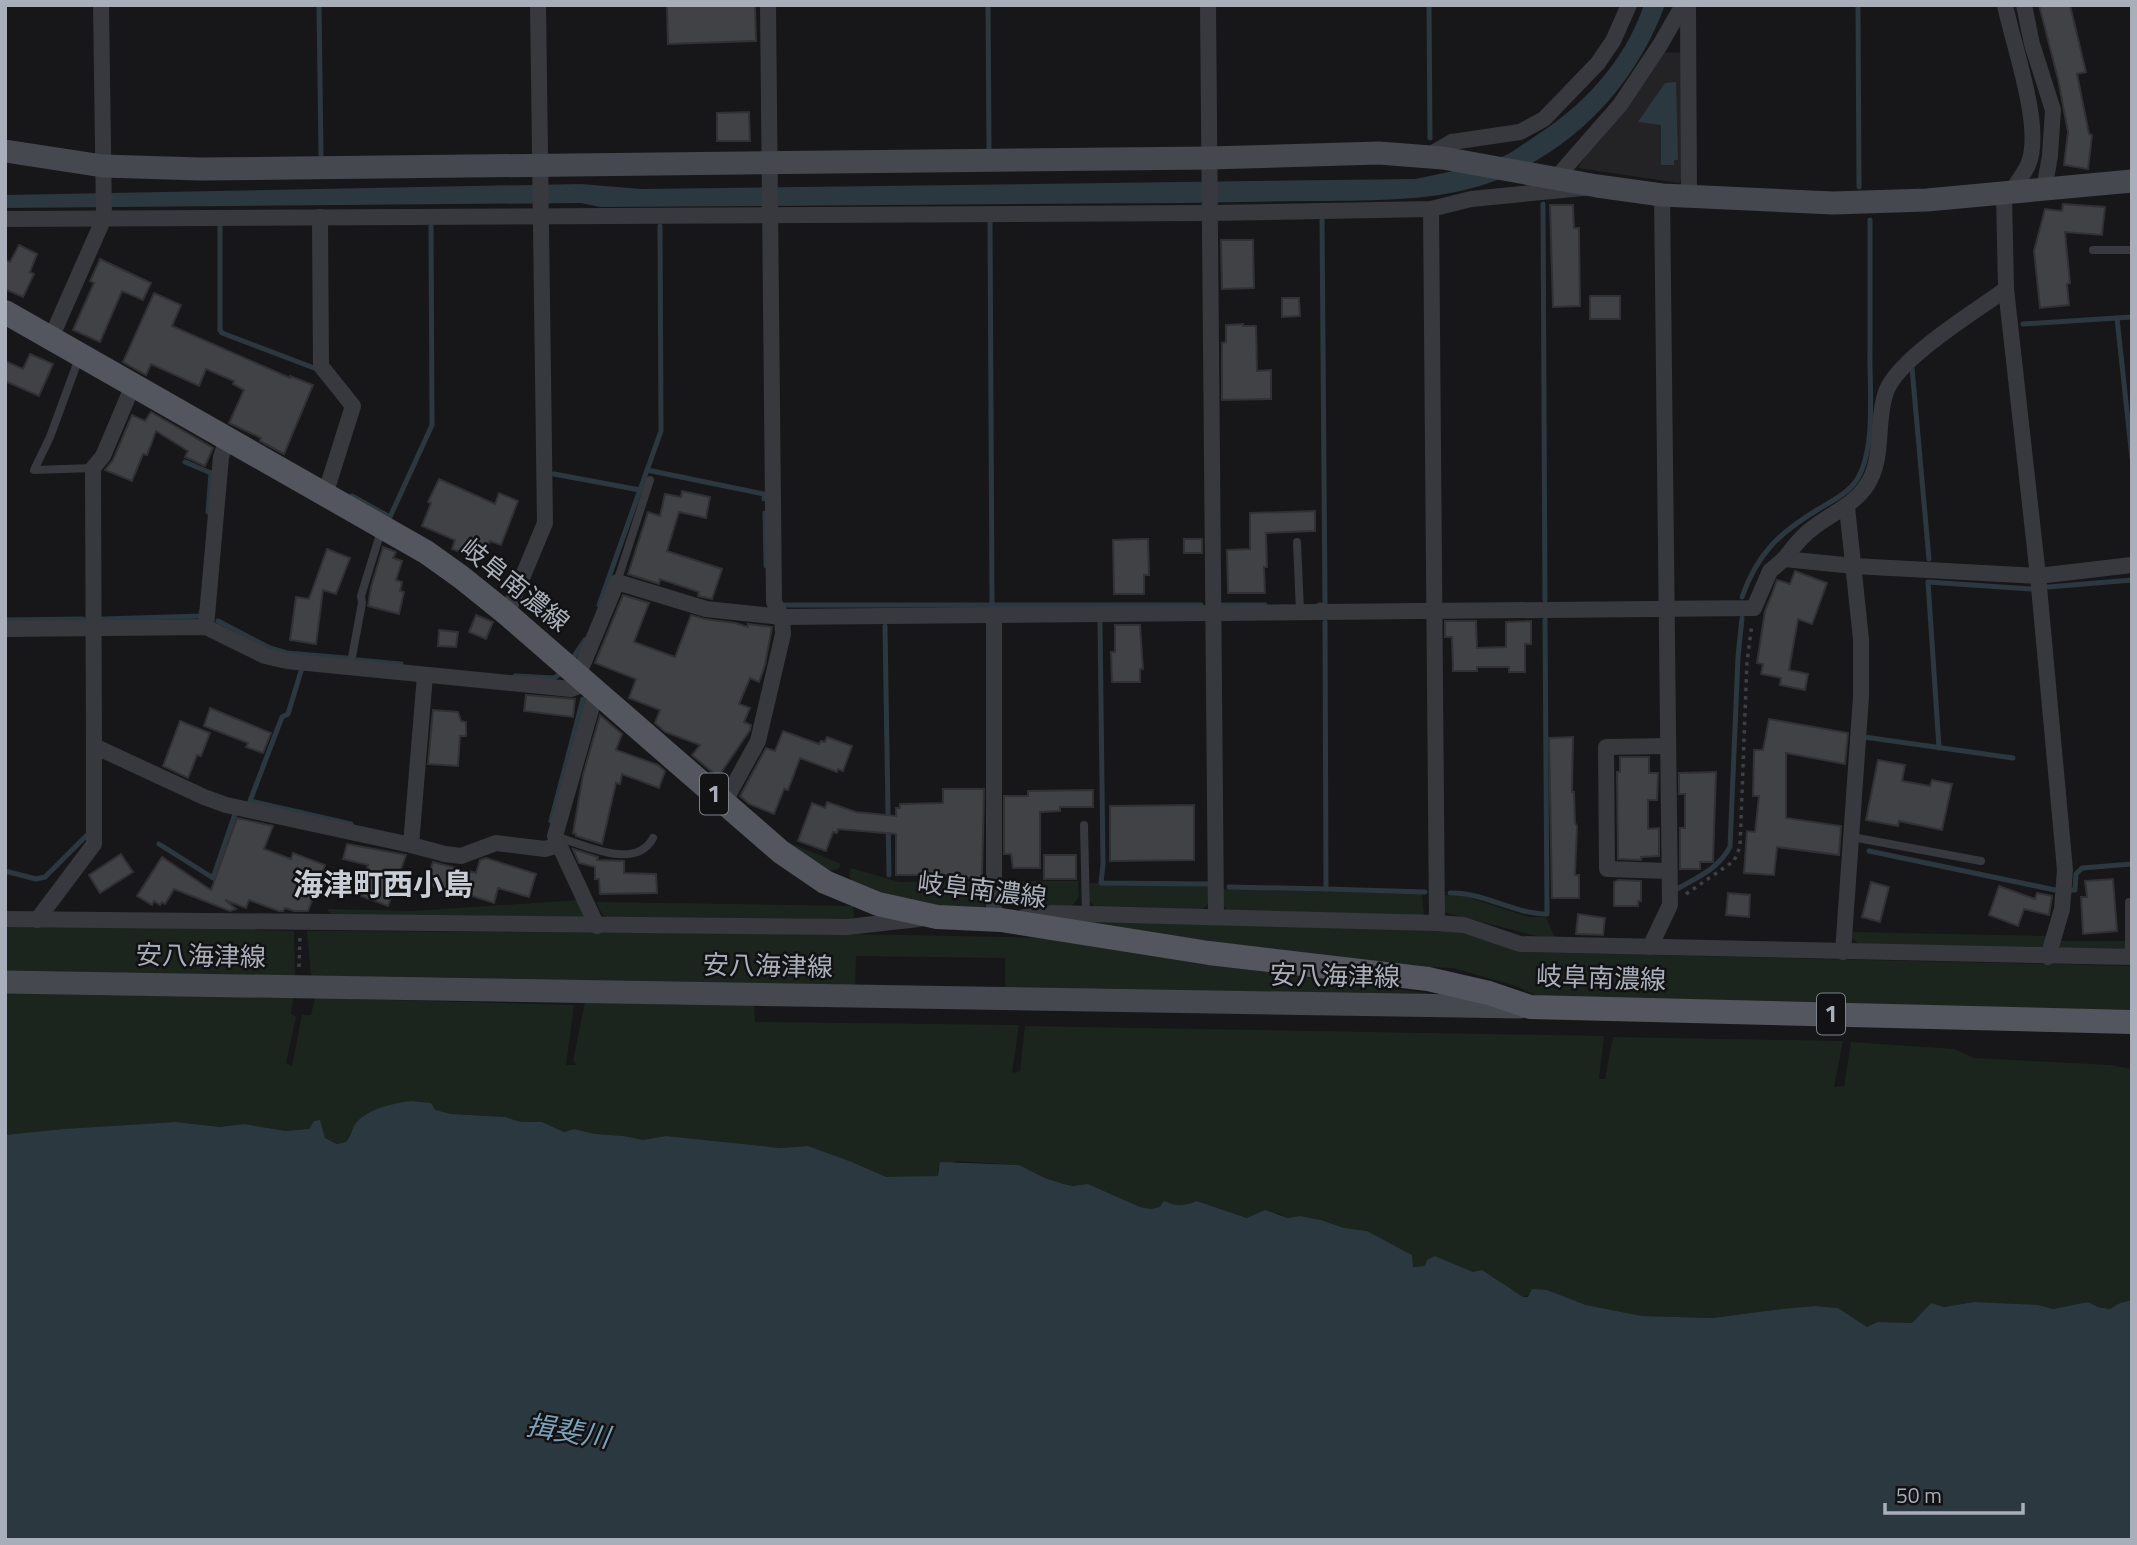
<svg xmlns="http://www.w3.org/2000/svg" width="2137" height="1545" viewBox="0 0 2137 1545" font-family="'Titillium Web','Noto Sans JP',sans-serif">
<rect width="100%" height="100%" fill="#171719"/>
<polygon fill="#232326" points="1661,52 1683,53 1684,176 1679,183 1578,168 1596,138"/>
<g fill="#1c251d">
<polygon points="780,839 841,864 838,869 830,871"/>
<polygon points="851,868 899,882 990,881 990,898 984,907 938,906 892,898 853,882 849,875"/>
<polygon points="1000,881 1078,881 1079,897 1070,908 1009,906 1000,897"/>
<polygon points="1090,883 1210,885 1210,902 1202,910 1098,909 1089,901"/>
<polygon points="1221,889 1422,894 1424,917 1230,913 1221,902"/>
<polygon points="1442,895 1464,896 1528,917 1546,917 1556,941 1443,912"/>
<polygon points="580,900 584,915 580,918 334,919 327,909 413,911"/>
<polygon points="596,902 853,906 854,917 847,921 608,919 602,914"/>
<polygon points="1073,917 1462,931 1522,952 2132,966 2132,1010 1541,998 1516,986 1453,968 1380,965 1073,922"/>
<polygon points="5,924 294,931 295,976 5,971"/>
<polygon points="307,931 849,934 1054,938 1205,964 1449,996 1005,988 1005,958 856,956 855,986 311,976"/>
<polygon points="1851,932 2049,936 2039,951 1860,945 1852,938"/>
<polygon points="2059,941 2126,941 2127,947 2123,953 2067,953 2059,946"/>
<polygon points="5,993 293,998 291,1014 296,1017 286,1063 292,1066 302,1015 311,1015 315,998 574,1005 566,1065 577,1065 573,1061 585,1002 754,1005 755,1022 1019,1025 1012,1073 1020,1071 1025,1026 1604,1036 1599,1079 1605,1079 1613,1037 1843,1041 1834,1087 1844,1086 1851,1042 1954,1049 1974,1058 2110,1065 2132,1069 2132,1300 2120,1303 2110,1309 2098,1307 2088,1302 2053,1309 2038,1305 1974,1302 1943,1307 1931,1303 1912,1323 1879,1322 1867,1327 1838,1308 1815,1306 1781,1309 1712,1318 1642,1316 1586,1305 1547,1290 1523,1297 1510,1290 1494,1277 1473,1272 1435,1256 1425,1266 1413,1267 1412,1255 1367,1231 1344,1228 1321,1220 1300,1216 1288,1218 1278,1213 1248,1218 1198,1201 1185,1206 1172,1205 1151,1209 1140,1207 1088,1184 1072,1186 1045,1178 1019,1165 957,1161 938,1169 938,1176 921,1178 886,1177 852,1162 808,1146 780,1148 666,1136 643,1140 624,1136 595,1134 574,1129 564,1132 542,1122 521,1122 505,1117 451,1114 434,1110 355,1124 346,1142 337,1144 325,1138 320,1121 314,1121 309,1130 286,1131 244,1124 220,1127 176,1122 63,1129 5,1135"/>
</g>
<g fill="#2c383f">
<path d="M1644,5H1665C1636,83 1580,144 1504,177C1449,201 1386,200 1328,201C1279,201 1231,202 1183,203C989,204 794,206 600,207L581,203L5,208V195L581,184L641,189L1415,179C1444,173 1476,167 1504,156C1513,152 1523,144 1531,139C1582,107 1624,63 1644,5Z"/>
<polygon points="1676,82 1678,160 1674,160 1674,165 1661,165 1661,125 1638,122 1665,83"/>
<path d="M411,1101L431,1103L435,1110L451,1114L505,1117L521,1122H542L564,1132L574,1129L595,1134L624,1136L643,1140L666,1136L780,1148L808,1146L852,1162L886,1177L938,1176L940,1162L1019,1165L1045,1178L1064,1184L1072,1186L1088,1184L1140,1207L1151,1209L1160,1207L1164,1201C1176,1207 1185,1206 1197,1201L1247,1218L1265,1210L1288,1218L1300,1216L1321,1220L1344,1228L1367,1231L1412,1255L1413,1267L1425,1266L1427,1260L1435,1256L1473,1272L1482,1270L1523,1297H1528L1532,1289L1547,1290L1586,1305L1642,1316L1712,1318L1781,1309L1815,1306L1838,1308L1867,1327L1878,1322L1912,1323L1931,1303L1944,1307L1974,1302L2038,1305L2053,1309L2088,1302L2098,1307L2110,1309L2120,1303L2132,1300V1540H5V1135L63,1129L176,1122L220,1127L244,1124L286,1131L309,1129L314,1121L320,1120L325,1138L337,1144L346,1142C350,1137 351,1132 354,1126C363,1110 394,1103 411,1101Z"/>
</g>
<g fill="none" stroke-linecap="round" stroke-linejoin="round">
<g stroke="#2c383f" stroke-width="5">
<polyline points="319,5 321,155"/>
<polyline points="988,5 989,148"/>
<polyline points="1429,5 1430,138"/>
<polyline points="1858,5 1859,187"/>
<polyline points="1543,204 1545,600"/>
<polyline points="990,220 992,604"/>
<polyline points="220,227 220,330 222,333 314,368"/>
<polyline points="2117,318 2132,458"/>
<polyline points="2023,324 2132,317"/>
<polyline points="1912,368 1929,559"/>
<polyline points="185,462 211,473 208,512"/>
<polyline points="647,470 764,494 764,499"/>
<polyline points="554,474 640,490"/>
<polyline points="352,496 390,517 432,425 431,226"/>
<polyline points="765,513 766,566"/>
<polyline points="2048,587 2132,580"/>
<path d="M1742,597C1757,554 1779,533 1817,510C1830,502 1847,494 1856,481C1877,450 1869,385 1870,349C1870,306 1870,263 1870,220"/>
<polyline points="599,605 661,431 660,226"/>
<polyline points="785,605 1201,605"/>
<polyline points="1222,605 1265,605"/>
<polyline points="1319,605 1325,605 1322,218"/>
<polyline points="103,619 201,616 201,612"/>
<polyline points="5,620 83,619"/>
<polyline points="218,621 270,648 287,653 346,658"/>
<polyline points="1325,622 1326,889 1425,892"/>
<polyline points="1100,623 1103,864 1101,883 1210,884"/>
<polyline points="885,626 889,875"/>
<polyline points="573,658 585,640"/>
<polyline points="358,660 401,664"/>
<polyline points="301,671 288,714 282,717 250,801 351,824"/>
<polyline points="515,676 554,678 560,674"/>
<polyline points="1864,737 2013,758"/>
<polyline points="1939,748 1928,582 2031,589"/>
<polyline points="551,821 583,699"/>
<polyline points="159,844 213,878 236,811"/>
<polyline points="1869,851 2055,890"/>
<polyline points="5,871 36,879 45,877 86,836"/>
<polyline points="1229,887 1326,889"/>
<path d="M1677,889C1698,877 1718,869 1730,847L1738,657L1742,618"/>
<polyline points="2068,890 2075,890 2076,874 2082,868 2132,864"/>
<path d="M1450,893C1484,892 1513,914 1547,914L1545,620"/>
</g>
</g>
<g fill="#414246" stroke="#313135" stroke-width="2">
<polygon points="667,5 755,5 756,41 668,44"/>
<polygon points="2039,5 2070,5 2086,72 2077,74 2089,134 2092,135 2088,169 2064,165 2068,132 2058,79"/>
<polygon points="749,112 750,141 717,141 717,113"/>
<polygon points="2063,204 2105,207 2102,235 2065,232 2070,283 2067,284 2069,305 2040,308 2034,251 2045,209 2062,211"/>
<polygon points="1550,205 1573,205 1574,228 1579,228 1580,306 1553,307"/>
<polygon points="1221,240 1253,240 1254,288 1222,289"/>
<polygon points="19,245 37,254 30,272 34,274 23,297 5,289 5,260 10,262"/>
<polygon points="100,259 151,283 143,300 122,291 100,342 73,330 94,283 90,281"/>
<polygon points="154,293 181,305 172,326 290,378 290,376 313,385 284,454 260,441 261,438 229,423 244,390 233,384 234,381 206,369 199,386 151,364 146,375 123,362"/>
<rect x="1590" y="296" width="30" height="23"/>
<polygon points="1282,298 1299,298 1300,316 1282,317"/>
<polygon points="1243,324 1243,326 1256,326 1257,371 1271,370 1271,399 1222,400 1222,343 1226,342 1226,325"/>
<polygon points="30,354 53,364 39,396 5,381 5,361 23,369"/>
<polygon points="151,412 213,448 205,466 185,457 188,451 156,431 147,455 143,454 132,481 105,470 113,460 132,415 145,421"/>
<polygon points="439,479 495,504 499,493 518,501 501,545 490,541 482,560 452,549 455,540 422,526 431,503 428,502"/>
<polygon points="682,491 710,497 706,518 679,512 667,551 722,569 712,599 698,596 699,592 660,579 659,584 628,574 648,512 660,516 665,494 681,497"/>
<polygon points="1315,511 1315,531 1266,533 1267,567 1264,567 1265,593 1228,593 1227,550 1250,549 1250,513"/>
<polygon points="1140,539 1148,539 1149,575 1144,575 1144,594 1114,594 1113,540"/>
<rect x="1184" y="539" width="18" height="14"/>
<polygon points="383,547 396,552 393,558 402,561 396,580 402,582 400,591 404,592 399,614 368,606 371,587"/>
<polygon points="327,549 350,558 336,594 323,590 316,644 290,640 296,597 309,599"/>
<polygon points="1795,571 1827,583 1812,624 1798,619 1789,670 1808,674 1805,690 1780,685 1781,678 1761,674 1763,664 1757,663 1765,611 1772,594 1777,580 1790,584"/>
<polygon points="623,595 649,603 634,642 675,657 691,615 705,619 735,623 748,627 748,624 772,627 765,665 759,682 750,678 739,704 750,708 744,722 751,725 750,730 718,777 692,755 700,745 665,732 655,723 660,710 629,698 636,679 595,663"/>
<polygon points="476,615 493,622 486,639 469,632"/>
<polygon points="1445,621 1476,621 1477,648 1506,647 1506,622 1531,621 1531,644 1525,644 1525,672 1509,672 1509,667 1477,667 1477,671 1453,671 1452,637 1445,637"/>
<polygon points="1115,625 1140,625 1143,669 1140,669 1140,682 1112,682 1111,652 1115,652"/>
<polygon points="439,630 458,632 456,647 438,646"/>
<polygon points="526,695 575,699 573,717 524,711"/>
<polygon points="210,708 271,733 263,753 246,747 248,743 204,726"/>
<polygon points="433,710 458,712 461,721 466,722 466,736 460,736 458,766 428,764"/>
<polygon points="600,715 622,734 616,750 658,765 665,771 659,788 622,774 620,784 616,783 602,844 576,836 576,834 573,833 583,775"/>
<polygon points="1769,719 1848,733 1845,764 1786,753 1786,818 1841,826 1839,855 1777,847 1774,875 1744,873 1747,831 1755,832 1759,796 1753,796 1754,750 1763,750"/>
<polygon points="180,721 210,733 201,756 197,755 188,778 163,766"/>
<polygon points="783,731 819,744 821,741 825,742 827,737 852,746 843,771 838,769 837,772 800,758 788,790 784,789 774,814 749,804 740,796 766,748 775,751"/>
<polygon points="1573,737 1572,792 1574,792 1575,823 1577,826 1575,875 1579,875 1579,898 1552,898 1549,738"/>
<polygon points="1620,757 1649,757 1649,773 1658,773 1657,800 1648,800 1648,829 1659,828 1659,856 1641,857 1641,860 1618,859 1617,772 1620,772"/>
<polygon points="1878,760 1905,765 1902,781 1930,786 1932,780 1952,784 1942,830 1899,821 1898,826 1866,820"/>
<polygon points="1716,772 1713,862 1700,862 1700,869 1680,869 1680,828 1685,828 1685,794 1679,794 1679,773"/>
<polygon points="943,789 984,789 982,878 959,878 959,875 896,875 896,834 838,829 837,833 833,832 826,851 798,841 812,803 825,808 827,802 856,812 896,816 896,808 900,808 900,804 943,803"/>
<polygon points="1093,790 1093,807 1060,807 1060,811 1040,812 1040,868 1013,868 1011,854 1004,854 1004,796 1028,796 1028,791"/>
<polygon points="1194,805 1194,860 1110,861 1110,806"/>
<polygon points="237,818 273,826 264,849 291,859 293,853 325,865 308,911 294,911 285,908 283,911 279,911 249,900 246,908 225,900 236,909 230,911 174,889 165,904 162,902 160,905 154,901 152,905 137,896 162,857 211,890"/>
<polygon points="347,844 406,855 388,906 361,896 367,881 363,879 368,865 343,859"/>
<polygon points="573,849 598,857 597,860 624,861 624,873 656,874 657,893 600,894 599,879 595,879 595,867 579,863"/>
<polygon points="121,854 133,872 100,893 89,875"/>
<rect x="1044" y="855" width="32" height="24"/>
<polygon points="486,858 536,874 529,897 498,888 494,903 450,889 449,892 426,884 433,862 476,873 480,860"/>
<polygon points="2113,879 2117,931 2083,934 2081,897 2087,897 2085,881"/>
<polygon points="1618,880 1641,881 1641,901 1638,901 1638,906 1614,906 1614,882"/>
<polygon points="1871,882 1889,887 1880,922 1862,917"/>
<polygon points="1999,886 2035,899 2037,893 2052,896 2049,915 2024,909 2018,926 1989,915"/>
<polygon points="1728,893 1750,895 1749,917 1726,915"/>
<polygon points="1578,914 1605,918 1603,935 1576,934"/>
</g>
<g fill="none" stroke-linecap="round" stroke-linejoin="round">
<g stroke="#3d4046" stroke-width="3.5" stroke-dasharray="3.5 5" stroke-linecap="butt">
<polyline points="1686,894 1734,861 1740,847 1747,661 1752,624"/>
<polyline points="299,967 300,936"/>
</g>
<g stroke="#37393f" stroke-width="8">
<polyline points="2093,250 2132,250"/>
<polyline points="79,358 50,437 34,470 93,468"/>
<polyline points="1297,542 1300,612"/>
<polyline points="617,582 650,480"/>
<polyline points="350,668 362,603 361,596 381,531"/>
<polyline points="1084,825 1086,913"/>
<path d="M558,837C585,845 636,871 653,838"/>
<polyline points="1852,837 1981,861"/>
<polyline points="2129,902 2129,957"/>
</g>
<g stroke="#37393f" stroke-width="16">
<polyline points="1208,5 1216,916"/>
<polyline points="1688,5 1689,196"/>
<path d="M2005,5C2013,45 2044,129 2028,165C2024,174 2016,184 2011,192"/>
<polyline points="2024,5 2032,44 2053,110 2050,156 2044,189"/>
<polyline points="1428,156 1452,142 1520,132 1544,119 1598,63 1613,41 1629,5"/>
<polyline points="1556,178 1620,105 1660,45 1683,5"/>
<polyline points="2004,193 2006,289 2038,576 2065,870 2062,909 2048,957"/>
<polyline points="1431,209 1437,923"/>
<polyline points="320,217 321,366 353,406 325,495"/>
<polyline points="5,219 1210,213 1431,209 1471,199 1583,188"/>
<polyline points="51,338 104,218 101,5"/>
<polyline points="133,385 103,456 93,468 94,746 204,797 226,805 411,845 425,675"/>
<path d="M1784,559C1793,548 1801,536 1813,528C1832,513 1853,506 1867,485C1885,457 1875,423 1886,392C1898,358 1975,312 2006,289"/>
<polyline points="507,614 545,523 538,5"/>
<polyline points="206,627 221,457 227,439"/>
<polyline points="5,629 206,627 265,656 287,661 571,689 586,683"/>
<polyline points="578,676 617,582 706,609 782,617 1754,608 1770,571 1784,559 1854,566 2038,576 2132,565"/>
<polyline points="596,692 555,836 597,926"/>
<polyline points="1668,746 1606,747 1607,869 1669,871"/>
<polyline points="724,803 758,741 783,634 782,617 774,602 768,5"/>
<polyline points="411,845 445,854 461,856 496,843 545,849 559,845"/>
<polyline points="1024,917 1053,913 1438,923 1464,925 1520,944 2132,957"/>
<polyline points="5,919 847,927 919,919"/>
<polyline points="37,920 94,844 94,746"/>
<polyline points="994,920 994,616"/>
<polyline points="1650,947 1670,905 1662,195"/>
<polyline points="1843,952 1861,697 1861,639 1847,507"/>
</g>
<g stroke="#45484f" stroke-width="23">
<polyline points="5,151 103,166 200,169 1209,158 1379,153 1443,158 1597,186 1662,195 1833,203 1927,200 2132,181"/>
<polyline points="5,982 1520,1007"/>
</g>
<polyline stroke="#53565e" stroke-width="24" points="5,312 426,552 461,577 507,614 781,852 825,882 878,904 937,917 1001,920 1209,953 1428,979 1489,993 1530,1007 2132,1022"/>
</g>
<g text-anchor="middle" stroke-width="5" stroke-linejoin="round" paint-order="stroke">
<g fill="#121214" stroke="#7b8088" stroke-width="2">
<rect x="700" y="773.5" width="28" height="41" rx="5"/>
<rect x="1817" y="993.5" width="28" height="41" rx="5"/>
</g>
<g font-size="24" font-weight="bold" fill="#a8afba">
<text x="714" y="802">1</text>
<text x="1831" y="1022">1</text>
</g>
<g font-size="26" fill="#a8afba" stroke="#121214">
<text transform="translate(515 585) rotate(39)" y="9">岐阜南濃線</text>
<text transform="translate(982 890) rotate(7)" y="9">岐阜南濃線</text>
<text transform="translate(201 956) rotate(1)" y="9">安八海津線</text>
<text transform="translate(768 966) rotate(1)" y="9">安八海津線</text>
<text transform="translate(1335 976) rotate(1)" y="9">安八海津線</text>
<text transform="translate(1601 978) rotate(2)" y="9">岐阜南濃線</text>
</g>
<g font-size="28" font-style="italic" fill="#7ca1b8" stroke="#121214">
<text transform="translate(568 1431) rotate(9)" y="10">揖斐川</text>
</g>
<g font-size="30" font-weight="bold" fill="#c9ced6" stroke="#121214">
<text x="383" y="895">海津町西小島</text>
</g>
</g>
<rect width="2137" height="1545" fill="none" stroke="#a8afba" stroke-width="14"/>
<path d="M1885 1503v10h138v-10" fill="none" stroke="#a8afba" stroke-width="3.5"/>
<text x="1896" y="1503" font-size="21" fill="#a8afba" stroke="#121214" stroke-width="5" paint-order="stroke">50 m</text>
</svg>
